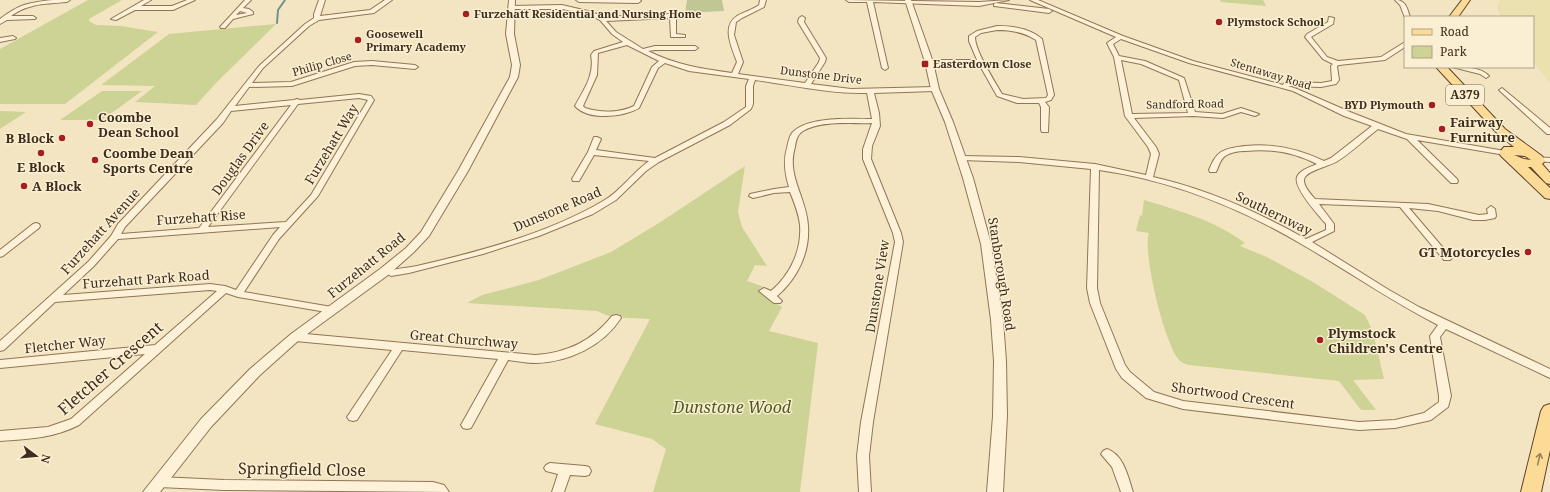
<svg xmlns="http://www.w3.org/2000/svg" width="1550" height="492" viewBox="0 0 1550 492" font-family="'Noto Serif',serif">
<rect width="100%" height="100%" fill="#f4e5c2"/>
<polygon fill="#eae1ae" points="1500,0 1550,0 1550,83 1533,62 1533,17 1501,17 1497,9"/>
<g fill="#ccd394">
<polygon points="88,0 122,0 89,19 89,21 96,25 121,26 158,32 65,104 0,104 0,49"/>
<polygon points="1220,0 1263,0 1266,6 1221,2"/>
<polygon points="276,24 217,82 196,105 135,102 155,86 101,85 169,34"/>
<polygon points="102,91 142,91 102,120 60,120"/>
<polygon points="0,111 26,112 0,129"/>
<path d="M745,166L738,212L742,227L767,266L755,265L747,281L764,287C764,297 774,302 782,307L769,331L818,343L800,492H653L666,449L652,439L595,424L650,319L611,317L597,311L467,303L482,295L539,280L611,252L659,223Z"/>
<path d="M1144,200C1180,211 1214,220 1245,243L1240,246L1267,257L1313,282L1365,315L1373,332L1384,379L1353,380L1376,410H1361L1339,381L1189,365C1186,364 1182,363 1180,361C1165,347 1142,252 1149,233L1136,231L1140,215L1142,216Z"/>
</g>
<polygon fill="#c1c794" points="687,0 722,0 724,11 685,13"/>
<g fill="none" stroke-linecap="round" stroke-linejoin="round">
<polyline stroke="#6a968b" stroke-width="2" points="277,23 278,10 285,0"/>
<defs>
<g id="minor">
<path d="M52,0H70L67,2C46,4 29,3 11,16H33L36,18L35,19L7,20L0,24V19C20,4 27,3 52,0Z"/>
<polygon points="144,0 151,0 141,6 172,6 187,0 195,0 173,10 135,10 116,20 111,19"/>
<path d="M245,0H251L243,8L249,9L253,12V14L233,19L225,28H221L220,27ZM240,11L247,13L236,15Z"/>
<path d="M319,0H325L320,16L370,10L385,0H392L374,13L319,20L309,26L263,68L252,83L291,82L354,62L372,61L415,65L418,67L415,69L372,65L355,66L292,86L249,87L235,106L294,100L297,99L300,100L359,94L371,96L374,100L318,196L279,239L244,292L332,307L336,308L337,310L336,312L332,313L238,297L226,293L79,425C54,438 28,439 0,441V431L48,427L71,419L145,354L0,368V360L155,345L217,291L210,290L55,302L4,350L0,351V341L88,262L111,236L118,224L217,119L259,66L305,24L314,18V14ZM359,98L368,100L311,195L286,222L208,227L298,104ZM291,105L199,228L121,234L125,227L223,123L231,111ZM280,227L273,235L236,290L225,286L210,284L63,295L94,266L118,239Z"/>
<polygon points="576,0 640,0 641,1 638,3 579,2"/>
<path d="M760,0H766L764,7L742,18L736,22L734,35L743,62L738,74L805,83L819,62L820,58L798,22L799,18L802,16L805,18L804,22L826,58L825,62L811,84L851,89L935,87L938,89L935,91L874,93L879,113L880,126L872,146L871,159L901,233L903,242L873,422L869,456L871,492H859L857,456L861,422L895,242L893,233L863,159V149L872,123C851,124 822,120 803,131C797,135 796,140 795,147C786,176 807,198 808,226C810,253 797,279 777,296L782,301L780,303H774L759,291L764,288L771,291C790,275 802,250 800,225C799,214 794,202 790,192L774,193L753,198L749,196L750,194L774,189L789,187C785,174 783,161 787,148C788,143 789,137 792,133C807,116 851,119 872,119L867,93C829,94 792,85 755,80L753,86V104L751,109L730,125L659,162L646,171L616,200L593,214L539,236L483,254L409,273L391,276L386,273L388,271C398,268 410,268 421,265C481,251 549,233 603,201C621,191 632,173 649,161L594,155L579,181H573L572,179L588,152L594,137H597L601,139L596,150L655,158L724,122L746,107V86L749,79L689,71L665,63L658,68L639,108C624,117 588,121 575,106C584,89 595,75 591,55L594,51L623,42L612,34L600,20L588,14L562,9H512L509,7L510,6L562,5L592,12L603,17L670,14L676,16V34L685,35V37H671L670,18L606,21L616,32L643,49L655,46H695L698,48L695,50H655L648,51C675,65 703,69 732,73L737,62C732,48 721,26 737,16C744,12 752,10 759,5ZM627,45L659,61L652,67L634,106C620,113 600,113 585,108L583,106L597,75L598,53Z"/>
<polygon points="846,0 979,2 1009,0 979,6 873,2 888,68 885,70 882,68 867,2 849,2"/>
<path d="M1030,0H1038L1123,36L1193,61L1283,85L1284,83L1286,82L1321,83L1332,81L1331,66L1333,64L1323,59L1305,37L1307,34L1328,22L1329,17L1334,18L1333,24L1311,37L1327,57L1338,61L1381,57L1405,42V47L1385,60L1339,65L1337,66L1339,80L1336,84L1321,87L1288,86L1297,89L1350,112L1406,134L1505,151L1509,153L1505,155L1417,140L1457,179L1458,181L1457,183H1451L1407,139L1378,129C1365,139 1351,153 1336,162C1329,166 1310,170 1305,177C1301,184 1310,193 1315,199L1428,204L1479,215L1488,214L1487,209L1491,206L1495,209L1496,216L1495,218L1485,220H1473L1438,211L1409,208L1450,256L1452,258L1450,260H1444L1400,207L1319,204L1334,224V231L1312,242L1389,290L1419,307L1550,369V378L1446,329L1440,337L1451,396L1448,407L1431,420L1427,421L1395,428L1359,430L1183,409L1146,398L1122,378L1116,369L1090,303L1087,288L1091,169L1019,162L961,160L957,158L961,156L1019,157L1095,164L1146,175L1151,154L1148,147L1125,116L1114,57L1107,43L1116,37ZM1121,39L1189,63L1293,91L1344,116L1372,126L1331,158L1324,161C1299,149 1273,143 1245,146C1237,147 1228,148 1221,152C1215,156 1212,163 1209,170L1210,172H1216C1219,166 1220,160 1225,156C1231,152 1239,151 1246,151C1272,148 1295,153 1317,164C1310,167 1300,170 1297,177C1293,188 1319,216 1326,224V230L1306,239C1258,212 1207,189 1153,177L1159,154L1156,147L1134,118L1193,116L1223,118L1241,112L1255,116L1259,114L1241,108L1222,114L1195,112L1184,78L1145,61L1119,56L1113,44ZM1121,60L1141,64L1179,80L1188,113L1132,114ZM1099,170C1170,180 1241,208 1303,245C1348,271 1391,301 1438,325L1430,336L1439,396V402L1424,413L1395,420L1359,422L1183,401L1154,392L1130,372L1125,365L1100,303L1097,288Z"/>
<path d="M1395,0C1406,0 1407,8 1410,17H1405V18L1400,5Z"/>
<polygon points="996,3 1049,9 1052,11 1049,13 994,6 994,4"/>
<path d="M997,26C1012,26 1030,28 1042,39L1054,95L1051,100L1045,102L1049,107L1048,132H1042L1041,130V107L1039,103H1017L997,96L979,64H929L926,62L929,60H977L969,41V36L977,31ZM997,30C1011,30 1024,32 1036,40L1048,95L1046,98L1023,99L1002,94C994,80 975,51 975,37L981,33Z"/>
<polygon points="13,36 16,38 15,39 0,42 0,38"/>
<path d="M1452,67C1464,67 1481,67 1489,76L1486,78L1480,74Z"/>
<polygon points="1502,88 1550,128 1550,134 1547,134 1500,91 1499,90"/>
<polygon points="1535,157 1550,158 1550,162 1535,161 1534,159"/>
<polygon points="36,223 39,224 40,226 39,228 3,256 0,257 0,250 33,224"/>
<path d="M616,315L620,316L621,318C603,346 569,362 536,363C527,363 517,361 508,360L471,428L467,429L463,428L461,425L498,359L402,350L357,420L353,421L349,420L347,417L392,350L295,341L291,340L290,337L291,334L295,333L535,355C567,353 592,341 612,316Z"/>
<path d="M1107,449C1124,455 1128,477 1133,492H1121L1112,467L1101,454L1103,451Z"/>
<polygon points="550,463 585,466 589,467 591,471 589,475 585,476 570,475 564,492 552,492 558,474 546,471 544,468 546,465"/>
<polygon points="159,477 224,480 433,482 444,485 449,492 224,490 159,487 155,486 153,482 155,478"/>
</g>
<g id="tertiary">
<polygon points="509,0 515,0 514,34 520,65 518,77 468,171 429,236 414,252 388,275 299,340 260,375 211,427 160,492 143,492 201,419 250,369 291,334 380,269 406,248 421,232 458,171 510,77 512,65 506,34"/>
<polygon points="905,0 911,0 933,62 939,89 953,122 973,178 991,244 1003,320 1006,361 1007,416 1003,492 987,492 993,416 994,361 991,320 981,244 963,178 945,122 931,89 925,62"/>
</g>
<g id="primary">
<polygon points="1462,0 1470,0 1458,17 1449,17"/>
<path d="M1436,67H1447L1505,129L1542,156L1545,161L1542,164L1550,173V184L1546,183L1531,167H1528L1550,188V199L1545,198L1501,156L1499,153L1504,147H1514L1497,133ZM1514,155L1525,156L1531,160L1524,159Z"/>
<polygon points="1550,404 1550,450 1541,492 1521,492 1541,411 1544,406"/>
</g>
</defs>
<use href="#minor" stroke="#907556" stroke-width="2"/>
<use href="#tertiary" stroke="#907556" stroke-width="2"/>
<use href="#primary" stroke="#5e432b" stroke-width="2"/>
<use href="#minor" fill="#fdf1d7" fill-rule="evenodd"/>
<use href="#tertiary" fill="#fdf1d7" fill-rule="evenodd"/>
<use href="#primary" fill="#fbdb96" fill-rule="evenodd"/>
</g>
<defs><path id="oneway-shaft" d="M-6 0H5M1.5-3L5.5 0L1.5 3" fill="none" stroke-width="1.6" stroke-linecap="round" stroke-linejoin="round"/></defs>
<use stroke="#9c8459" href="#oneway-shaft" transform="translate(1539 459) rotate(-77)"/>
<g fill="#a71e1f" stroke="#faefd3" stroke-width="1.5">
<circle cx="466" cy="14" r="4"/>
<circle cx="1219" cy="22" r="4"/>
<circle cx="358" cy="40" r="4"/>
<rect x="921" y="60" width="8" height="8" rx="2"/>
<circle cx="1432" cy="105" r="4"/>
<circle cx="90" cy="124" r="4"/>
<circle cx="1442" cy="129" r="4"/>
<circle cx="62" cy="138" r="4"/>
<circle cx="41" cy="153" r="4"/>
<circle cx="95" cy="160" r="4"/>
<circle cx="24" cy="186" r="4"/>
<circle cx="1528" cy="252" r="4"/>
<circle cx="1320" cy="340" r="4"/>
</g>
<g text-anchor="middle" stroke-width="3" stroke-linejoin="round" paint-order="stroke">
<g font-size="11" font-weight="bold" fill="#3e2d1c" stroke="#faefd3" text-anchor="start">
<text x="474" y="18">Furzehatt Residential and Nursing Home</text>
<text x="1227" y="26">Plymstock School</text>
<text x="366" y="38">Goosewell<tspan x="366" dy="13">Primary Academy</tspan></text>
<text x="933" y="68">Easterdown Close</text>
<text x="1424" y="109" text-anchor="end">BYD Plymouth</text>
</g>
<g font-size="11" fill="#3e2d1c" stroke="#faefd3">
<text transform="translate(322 64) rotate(-16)" y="4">Philip Close</text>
<text transform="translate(1271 74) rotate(17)" y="4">Stentaway Road</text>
<text transform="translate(821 75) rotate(7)" y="4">Dunstone Drive</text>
<text transform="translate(1185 104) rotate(-1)" y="4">Sandford Road</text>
</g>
<rect fill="#faefd3" stroke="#766753" stroke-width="1" x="1446" y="85" width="38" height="20" rx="3"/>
<g font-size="12" font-weight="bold" fill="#3e2d1c">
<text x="1465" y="99">A379</text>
</g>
<g font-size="13" font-weight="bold" fill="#3e2d1c" stroke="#faefd3" text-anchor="start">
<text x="98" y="122">Coombe<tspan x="98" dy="15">Dean School</tspan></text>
<text x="1450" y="127">Fairway<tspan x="1450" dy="15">Furniture</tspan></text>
<text x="54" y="143" text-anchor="end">B Block</text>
<text x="103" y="158">Coombe Dean<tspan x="103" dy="15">Sports Centre</tspan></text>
<text x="41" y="172" text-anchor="middle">E Block</text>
<text x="32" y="191">A Block</text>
<text x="1520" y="257" text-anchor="end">GT Motorcycles</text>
<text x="1328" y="338">Plymstock<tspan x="1328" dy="15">Children's Centre</tspan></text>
</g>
<g font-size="13" fill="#3e2d1c" stroke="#faefd3">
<text transform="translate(331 144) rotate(-59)" y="5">Furzehatt Way</text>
<text transform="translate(240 158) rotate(-54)" y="5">Douglas Drive</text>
<text transform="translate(557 209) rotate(-23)" y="5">Dunstone Road</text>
<text transform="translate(1274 213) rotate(26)" y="5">Southernway</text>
<text transform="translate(201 217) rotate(-4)" y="5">Furzehatt Rise</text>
<text transform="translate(100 231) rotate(-48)" y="5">Furzehatt Avenue</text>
<text transform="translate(366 265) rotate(-39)" y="5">Furzehatt Road</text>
<text transform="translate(1002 274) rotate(81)" y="5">Stanborough Road</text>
<text transform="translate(146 279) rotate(-4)" y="5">Furzehatt Park Road</text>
<text transform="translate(877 286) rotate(-81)" y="5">Dunstone View</text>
<text transform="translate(464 339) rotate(5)" y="5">Great Churchway</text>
<text transform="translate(65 344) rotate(-6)" y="5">Fletcher Way</text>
<text transform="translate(1233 395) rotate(8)" y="5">Shortwood Crescent</text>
</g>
<g font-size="16" fill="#3e2d1c" stroke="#faefd3">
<text transform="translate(110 368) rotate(-41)" y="6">Fletcher Crescent</text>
<text transform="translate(302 469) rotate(1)" y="6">Springfield Close</text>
</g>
<g font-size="16" font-style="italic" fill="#4e5d20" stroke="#faefd3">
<text x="732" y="413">Dunstone Wood</text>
</g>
</g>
<rect x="1404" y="16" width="130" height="52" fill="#faefd3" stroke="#afa18a"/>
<rect x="1412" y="29" width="20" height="6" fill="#fbdb96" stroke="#afa18a"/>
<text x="1440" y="36" font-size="12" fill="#3e2d1c">Road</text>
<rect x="1412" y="46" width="20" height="12" fill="#ccd394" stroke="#afa18a"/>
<text x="1440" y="56" font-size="12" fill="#3e2d1c">Park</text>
<g transform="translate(36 456) rotate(106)" stroke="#faefd3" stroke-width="3" paint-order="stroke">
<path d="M0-3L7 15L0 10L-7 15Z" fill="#3e2d1c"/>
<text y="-6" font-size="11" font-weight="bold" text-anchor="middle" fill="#3e2d1c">N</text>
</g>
</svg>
